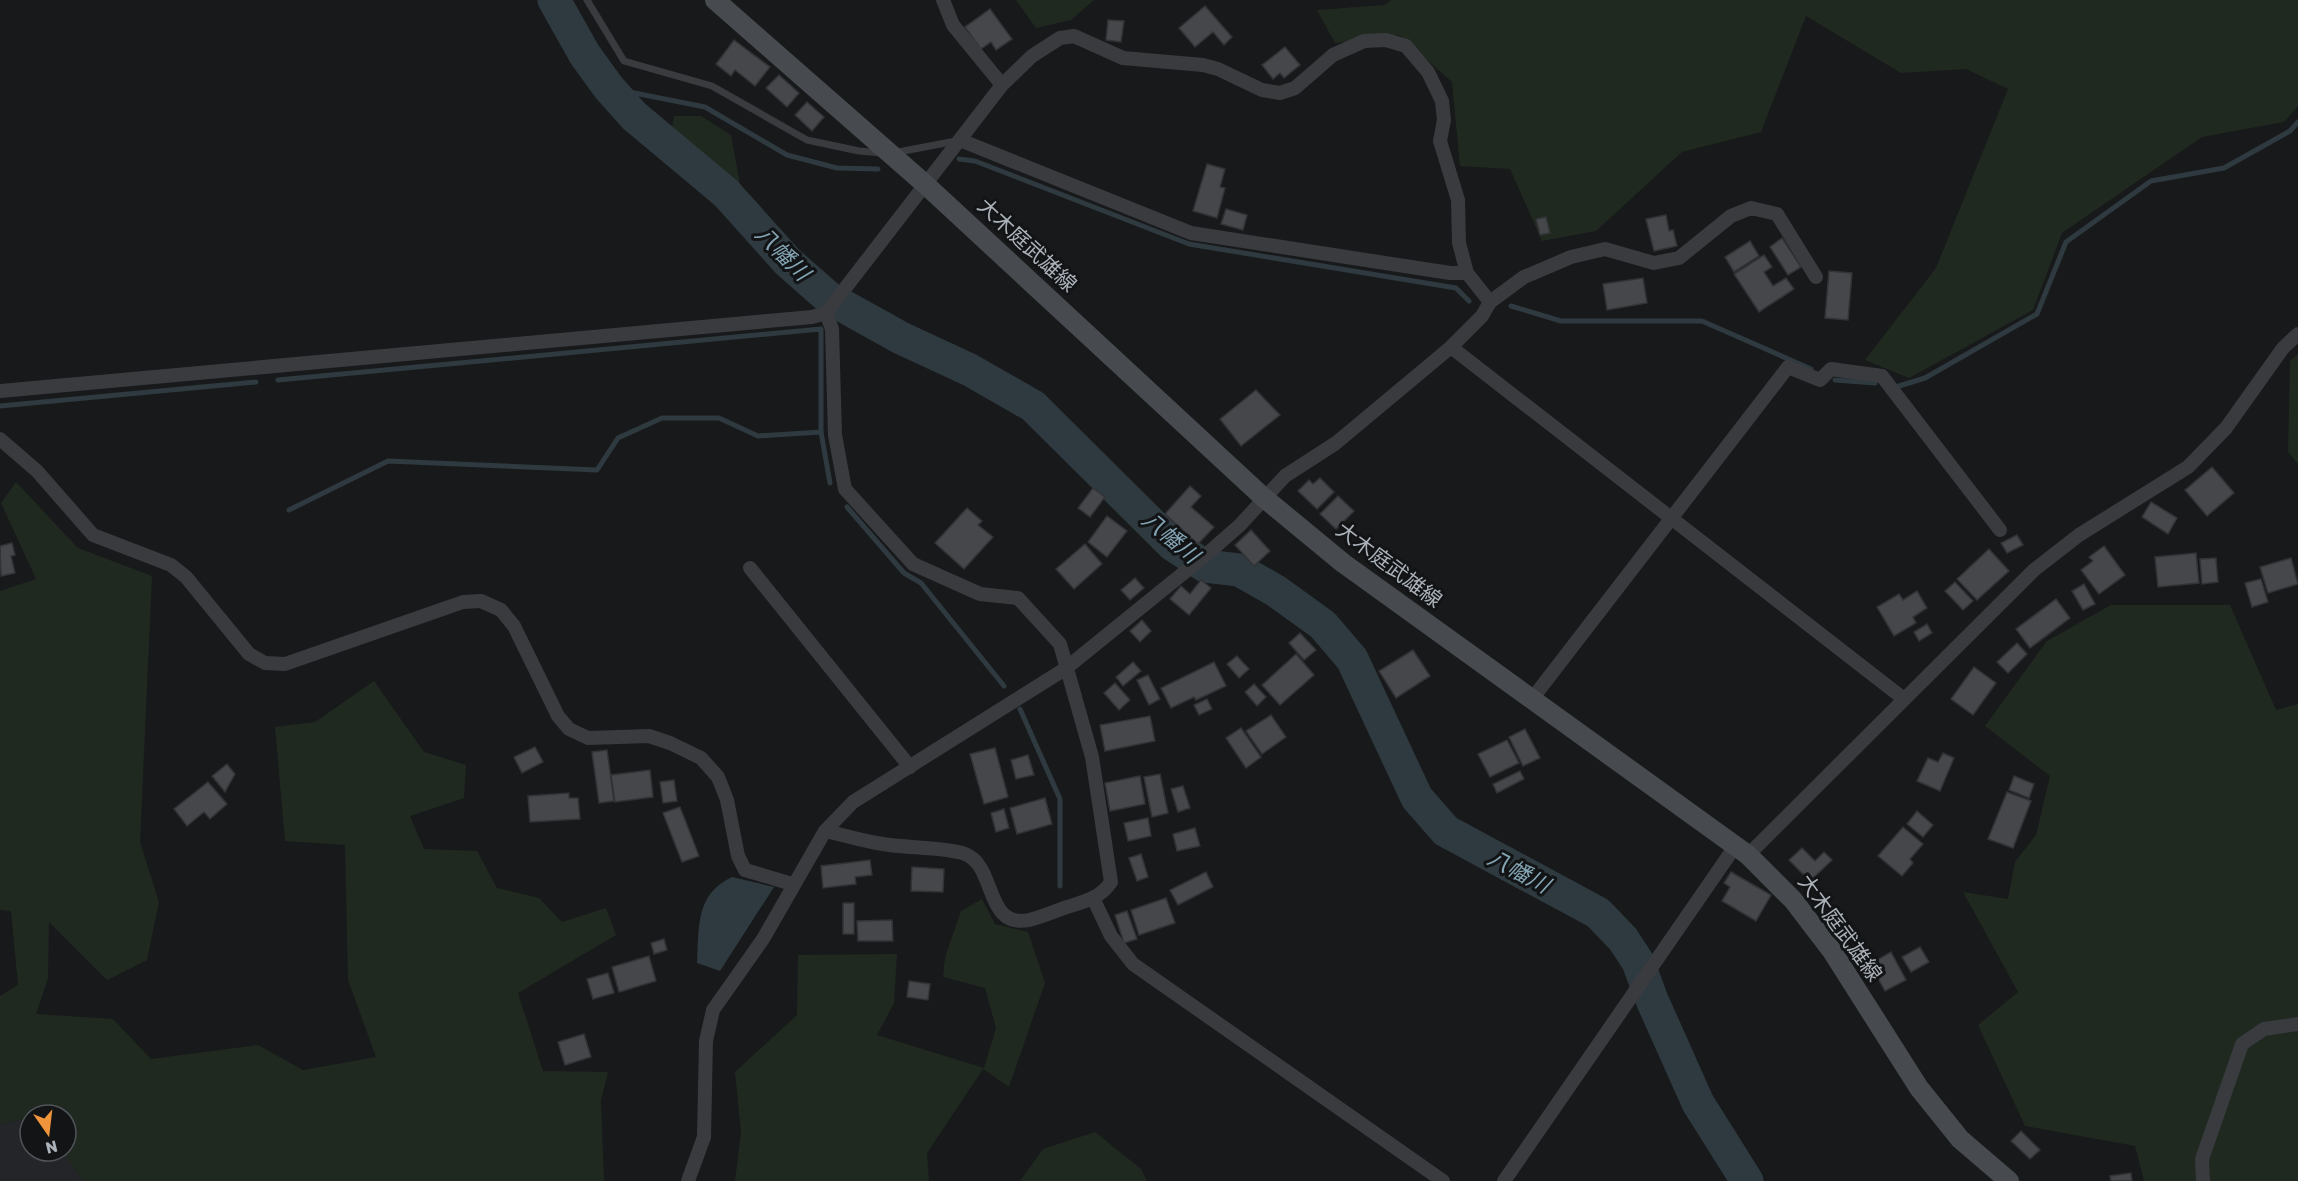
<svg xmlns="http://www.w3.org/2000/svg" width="2298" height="1181" viewBox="0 0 2298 1181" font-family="Rubik,'Noto Sans JP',sans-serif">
<rect width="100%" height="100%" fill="#18191a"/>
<polygon fill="#242528" points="30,1117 30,1151 63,1151 83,1181 0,1181 0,1125"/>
<g fill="#202920">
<polygon points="1016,0 1094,0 1071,20 1036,28"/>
<polygon points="1391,0 2298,0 2298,106 2284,122 2202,137 2062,233 2033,310 1909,378 1865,360 1936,268 2008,89 1966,69 1901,73 1806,16 1761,132 1682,152 1596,231 1542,241 1510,169 1460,166 1452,82 1399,35 1335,43 1317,10 1385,5"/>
<polygon points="674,116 701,116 731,135 740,184 672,128"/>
<polygon points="2298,354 2298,464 2288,452 2290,361"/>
<polygon points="16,482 78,548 152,576 140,842 159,902 147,960 107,980 49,922 48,978 36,1014 113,1019 151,1059 258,1045 303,1070 376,1057 348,980 345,845 285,841 275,727 315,722 374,681 424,752 466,765 464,798 410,816 424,849 477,851 497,888 539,898 562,922 606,908 616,935 518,993 543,1071 608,1072 601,1100 604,1181 83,1181 63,1151 66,1151 66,1115 30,1115 30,1117 0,1125 0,996 18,985 11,911 0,910 0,591 36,579 1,503"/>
<polygon points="2111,605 2230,605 2276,710 2298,704 2298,1181 2144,1181 2135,1146 2025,1126 1978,1025 2018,992 1963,892 2008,899 2015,862 2036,835 2050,776 1985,726 2047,641"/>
<polygon points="982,899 995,924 1028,932 1045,983 1009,1087 983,1069 927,1153 929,1181 735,1181 741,1132 735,1072 797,1015 798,955 897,954 894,1003 877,1035 984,1068 996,1028 985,988 943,977 945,957 961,911"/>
<polygon points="1095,1132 1141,1169 1147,1181 1020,1181 1043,1149"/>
</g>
<path fill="#2e3a3f" d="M732,877L774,887L720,971L697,963C699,928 695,894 732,877Z"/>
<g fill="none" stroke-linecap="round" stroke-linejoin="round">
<g stroke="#2e3a3f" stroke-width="5">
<polyline points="609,88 705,107 787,155 837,168 878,169"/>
<polyline points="959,159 975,161 1189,244 1456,288 1469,301"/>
<polyline points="1511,306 1561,321 1702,321 1811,369"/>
<polyline points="278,380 821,329 821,432 830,483"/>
<polyline points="1835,380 1875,383"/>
<polyline points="1899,386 1925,378 2037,314 2066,242 2151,181 2224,168 2290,131 2298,122"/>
<polyline points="0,406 256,382"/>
<polyline points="847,507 904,573 921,583 1004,686"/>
<polyline points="289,510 388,461 597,470 618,438 662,418 719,418 758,436 821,432"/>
<polyline points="1020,709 1060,799 1060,886"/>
</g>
<polyline stroke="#2e3a3f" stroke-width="33" points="554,0 585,55 609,88 634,116 726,193 788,262 829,298 901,338 970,370 1033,406 1173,545 1205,566 1239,570 1276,591 1323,625 1352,659 1417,798 1446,831 1598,913 1623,939 1638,962 1652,1000 1698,1103 1747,1181"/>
</g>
<g fill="#45474a" stroke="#323336" stroke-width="1.5">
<polygon points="1205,6 1232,37 1224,45 1213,32 1195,47 1179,28"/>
<polygon points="990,9 1012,39 996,50 991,42 981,49 965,27"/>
<polygon points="1108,20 1124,21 1121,42 1106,40"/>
<polygon points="734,40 770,67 755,86 735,70 731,76 716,64"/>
<polygon points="1285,47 1300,65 1284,78 1280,73 1273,79 1262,65"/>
<polygon points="779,75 799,93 787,107 766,88"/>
<polygon points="807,102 824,117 812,131 795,115"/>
<polygon points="1207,164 1225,169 1220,187 1225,188 1217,218 1193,211"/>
<polygon points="1226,209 1247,215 1243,230 1221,224"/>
<polygon points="1666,215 1669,231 1673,230 1677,246 1654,251 1646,219"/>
<polygon points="1546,217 1550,233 1540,235 1536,219"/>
<polygon points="1782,238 1801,267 1788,275 1770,247"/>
<polygon points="1750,241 1759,256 1734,272 1725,257"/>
<polygon points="1764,255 1772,267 1764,272 1773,286 1786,278 1794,289 1759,312 1734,274"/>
<polygon points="1829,271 1852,273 1848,320 1825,318"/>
<polygon points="1643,278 1647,303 1607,310 1603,284"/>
<polygon points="1256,390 1280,415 1241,446 1220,419"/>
<polygon points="2212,467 2234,493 2207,516 2185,490"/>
<polygon points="1320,478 1334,492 1317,509 1298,491 1309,480 1313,484"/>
<polygon points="1190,486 1201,496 1191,507 1214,527 1198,544 1165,514"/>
<polygon points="1093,488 1105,497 1090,517 1078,508"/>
<polygon points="1338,496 1354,511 1336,529 1320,514"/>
<polygon points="2151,502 2177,518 2168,534 2142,517"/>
<polygon points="967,508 982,521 978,525 993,537 964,569 935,543"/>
<polygon points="1107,516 1127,531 1107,557 1088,542"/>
<polygon points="1251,530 1270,551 1254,566 1235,545"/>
<polygon points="2017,535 2023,545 2007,553 2001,543"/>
<polygon points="12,543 15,555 11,556 15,573 1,576 0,546"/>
<polygon points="1085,544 1102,564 1074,589 1056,569"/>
<polygon points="2104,546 2125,575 2099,594 2081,570 2093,561 2089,557"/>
<polygon points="1989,549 2009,571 1977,600 1957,579"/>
<polygon points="2196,553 2199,583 2158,587 2155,557"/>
<polygon points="2216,558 2218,582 2202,584 2200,559"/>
<polygon points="2291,558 2298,584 2268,593 2260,567"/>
<polygon points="1135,578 1144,588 1130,600 1121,590"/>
<polygon points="2261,579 2268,602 2252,607 2245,583"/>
<polygon points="1201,580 1211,588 1189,615 1170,599 1181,586 1190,594"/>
<polygon points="1955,582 1973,601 1963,610 1945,591"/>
<polygon points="2084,584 2095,604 2083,610 2072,591"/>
<polygon points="1917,591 1927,608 1913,617 1916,623 1894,636 1877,607 1899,594 1903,600"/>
<polygon points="2056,599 2070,618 2030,648 2016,629"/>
<polygon points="1142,620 1151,631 1140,642 1130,631"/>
<polygon points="1927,624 1932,633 1919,641 1914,632"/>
<polygon points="1300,633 1316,650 1304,660 1289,643"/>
<polygon points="2017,643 2027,654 2008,673 1997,662"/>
<polygon points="1413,650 1430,676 1396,698 1379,671"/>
<polygon points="1296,654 1314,675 1280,705 1262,685"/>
<polygon points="1237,656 1249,669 1239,678 1227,664"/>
<polygon points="1133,662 1141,671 1123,686 1116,677"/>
<polygon points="1214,662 1226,686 1196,700 1194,697 1171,708 1161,688"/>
<polygon points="1974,667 1996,683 1973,715 1951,699"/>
<polygon points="1148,675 1160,699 1149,705 1137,680"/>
<polygon points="1115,683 1130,700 1119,710 1104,693"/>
<polygon points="1254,684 1266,697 1257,706 1245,692"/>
<polygon points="1207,699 1212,709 1199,715 1194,705"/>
<polygon points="1271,715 1286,737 1262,754 1246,731"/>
<polygon points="1150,716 1155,741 1105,751 1100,725"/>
<polygon points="1241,728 1261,757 1246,768 1226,738"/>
<polygon points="1525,729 1540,758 1523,766 1509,737"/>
<polygon points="1507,740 1519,763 1490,777 1478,754"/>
<polygon points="535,747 543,762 522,773 514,757"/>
<polygon points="995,748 1008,797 984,804 970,754"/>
<polygon points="607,750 614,801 599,803 592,752"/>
<polygon points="1943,753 1954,758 1940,791 1917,781 1928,758 1938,762"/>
<polygon points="1028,755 1034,775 1016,779 1011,760"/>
<polygon points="227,764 235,774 225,792 212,776"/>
<polygon points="650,770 653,797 615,802 611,775"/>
<polygon points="1520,771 1524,779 1497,793 1493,784"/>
<polygon points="1160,774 1168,813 1152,817 1144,777"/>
<polygon points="1140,776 1145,804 1110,811 1105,783"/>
<polygon points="2014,776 2034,784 2029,798 2009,790"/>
<polygon points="674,780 677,801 663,803 660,782"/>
<polygon points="208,782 227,804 210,819 204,812 187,826 174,809"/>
<polygon points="1183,786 1190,808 1178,812 1171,789"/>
<polygon points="2007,792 2031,801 2013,848 1988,839"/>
<polygon points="569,793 569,798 578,798 580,819 530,822 528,796"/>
<polygon points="1045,798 1052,824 1017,834 1010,808"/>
<polygon points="680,807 699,856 682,862 663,813"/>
<polygon points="1004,809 1009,828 996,832 991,813"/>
<polygon points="1917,811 1933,825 1923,837 1907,824"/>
<polygon points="1148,818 1151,836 1128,841 1124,823"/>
<polygon points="1903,827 1923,844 1910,859 1913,863 1902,876 1878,856"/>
<polygon points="1195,828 1200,846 1177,851 1173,834"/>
<polygon points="1802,848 1815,861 1824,852 1832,860 1810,881 1789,860"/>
<polygon points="1141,854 1148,877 1137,881 1129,858"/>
<polygon points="870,860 872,875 855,877 856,884 823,888 821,866"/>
<polygon points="912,867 944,869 943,892 911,891"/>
<polygon points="1206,872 1213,887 1178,905 1170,890"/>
<polygon points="1731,872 1771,895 1756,921 1722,901 1730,887 1724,883"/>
<polygon points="1166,898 1175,923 1139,935 1131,910"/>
<rect x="843" y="903" width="11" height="31"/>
<polygon points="1127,911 1137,939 1124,943 1115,915"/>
<polygon points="892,920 893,941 858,941 857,921"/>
<polygon points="664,939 667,950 654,954 651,943"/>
<polygon points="1920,947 1929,962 1911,972 1902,957"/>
<polygon points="1891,952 1906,980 1885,991 1870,964"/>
<polygon points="649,956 656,981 619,992 612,967"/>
<polygon points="608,973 614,993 593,999 587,979"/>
<polygon points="909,981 930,984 928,1000 907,997"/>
<polygon points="584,1034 591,1057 565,1065 558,1042"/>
<polygon points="2021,1131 2040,1150 2030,1159 2011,1141"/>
<polygon points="2131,1173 2132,1181 2111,1181 2110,1176"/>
</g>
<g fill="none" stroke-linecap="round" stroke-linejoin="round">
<g stroke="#393b3f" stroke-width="7">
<polyline points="587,0 624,61 712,86 807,140 859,151 882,153"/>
<polyline points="893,153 956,141"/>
</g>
<g stroke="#393b3f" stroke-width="14">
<polyline points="943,0 953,25 1002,85"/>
<polyline points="960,140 1191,233 1450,273 1467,273"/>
<polyline points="1451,347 1904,699"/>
<polyline points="0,391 812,317 826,313 1002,85 1032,56 1060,38 1074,36 1123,58 1203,65 1218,69 1262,90 1280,93 1295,88 1333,55 1364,41 1386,40 1406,46 1428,72 1442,101 1444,120 1440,141 1458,200 1459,243 1467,273 1490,302"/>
<polyline points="0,439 37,471 93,535 171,565 186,577 249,654 265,663 285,664 463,602 481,601 501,610 514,626 558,716 569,729 588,738 649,736 670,743 701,758 718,777 727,800 738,856 745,870 792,884"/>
<polyline points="750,568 910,767"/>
<polyline points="1532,699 1788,367 1820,380 1831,369 1882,376 2000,530"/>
<path d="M825,831C844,835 863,841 883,844C904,848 947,847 965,854C997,866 984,929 1029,920C1041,917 1053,912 1064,908C1082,902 1100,899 1111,882L1092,757L1060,644L1018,598L980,594L913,564L845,489L835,435L832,329L826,313"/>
<polyline points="1748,855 2034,570 2079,535 2188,467 2226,428 2283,348 2298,334"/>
<polyline points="1093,898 1111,936 1133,964 1443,1181"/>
<polyline points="688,1181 704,1137 706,1041 713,1010 763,939 825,831 853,802 1065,669 1207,554 1240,525 1285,476 1336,443 1451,347 1482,316 1490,302 1524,277 1571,257 1605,249 1654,263 1679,258 1731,216 1751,208 1777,214 1816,277"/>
<polyline points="1504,1181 1736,845"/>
<polyline points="2203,1181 2202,1159 2242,1044 2264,1029 2298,1024"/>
</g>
<polyline stroke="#474b4f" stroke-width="20" points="715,0 926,185 1263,497 1343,563 1748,855 1793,900 1832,951 1919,1088 1960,1139 2009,1181"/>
</g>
<g text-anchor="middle" stroke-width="6" stroke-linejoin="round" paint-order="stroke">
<g font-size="21" fill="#abb2ba" stroke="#131416">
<text transform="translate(1027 245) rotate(43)" y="7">大木庭武雄線</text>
<text transform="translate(1389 565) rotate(37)" y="7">大木庭武雄線</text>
<text transform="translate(1840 928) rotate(54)" y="7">大木庭武雄線</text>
</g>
<g font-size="22" font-style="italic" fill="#83a5b4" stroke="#131416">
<text transform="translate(783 253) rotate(45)" y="8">八幡川</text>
<text transform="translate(1171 537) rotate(40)" y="8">八幡川</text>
<text transform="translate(1519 871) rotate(28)" y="8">八幡川</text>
</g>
</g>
<g transform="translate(48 1133) rotate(166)"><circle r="28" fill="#131416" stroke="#505358" stroke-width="1.5"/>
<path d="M0-4.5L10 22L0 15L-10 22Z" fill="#ef943b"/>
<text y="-9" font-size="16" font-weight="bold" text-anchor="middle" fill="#abb2ba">N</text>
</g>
</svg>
